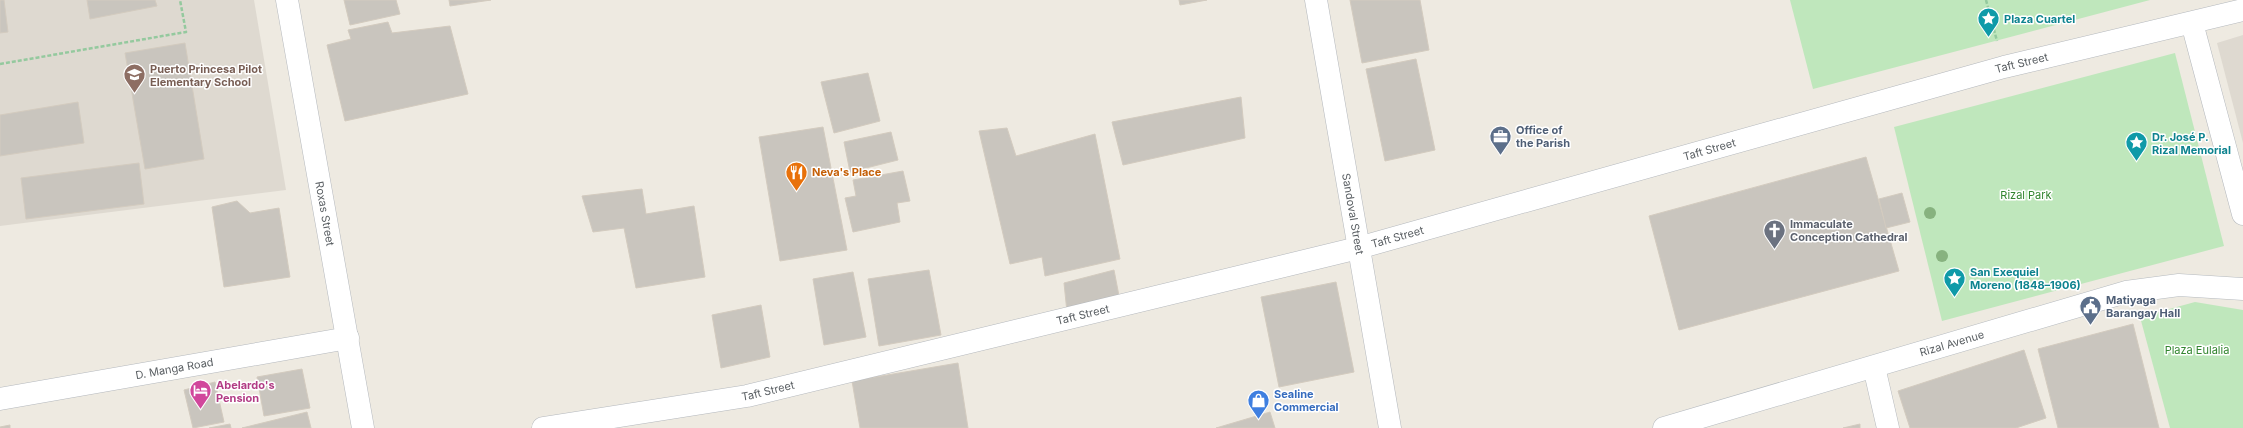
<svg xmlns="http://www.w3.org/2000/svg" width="2243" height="428" viewBox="0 0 2243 428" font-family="Inter,sans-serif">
<rect width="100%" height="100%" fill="#eeeae1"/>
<g fill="#ded9d0">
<polygon points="0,0 254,0 286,190 0,226"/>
<polygon points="2243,35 2243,143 2217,43"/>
</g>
<g fill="#bfe7bc">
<polygon points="1790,0 2150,0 1813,89"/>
<polygon points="2175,53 2224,246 1942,321 1894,127"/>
<polygon points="2195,302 2243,310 2243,428 2170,428 2140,317"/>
</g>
<g fill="#c9c5be" stroke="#d3cbbf">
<polygon points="0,0 4,0 8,32 0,33"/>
<polygon points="87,0 155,0 157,6 90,19"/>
<polygon points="344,0 396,0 400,14 350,25"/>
<polygon points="449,0 491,0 450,6"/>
<polygon points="1179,0 1207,0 1180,5"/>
<polygon points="1350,0 1420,0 1429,50 1362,63"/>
<polygon points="388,22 392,33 450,26 468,94 345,121 327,45 351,39 348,30"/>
<polygon points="185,43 204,159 145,169 125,53"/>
<polygon points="1416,59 1435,150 1385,161 1366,69"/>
<polygon points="868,73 880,121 834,133 821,82"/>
<polygon points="1241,97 1245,138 1123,165 1112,122"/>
<polygon points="78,102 84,143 0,156 0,115"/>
<polygon points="823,127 847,250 780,261 759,137"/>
<polygon points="1007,128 1016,156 1095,134 1120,259 1045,276 1042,257 1010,264 979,131"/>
<polygon points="891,132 898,160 850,172 844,142"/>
<polygon points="1866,157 1899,271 1679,330 1649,216"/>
<polygon points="139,163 144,204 26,219 21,178"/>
<polygon points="903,171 910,201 897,203 900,222 853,232 845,198 856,196 853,180"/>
<polygon points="642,189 646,214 694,206 705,277 636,288 624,228 593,232 582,196"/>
<polygon points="1902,193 1910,222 1886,228 1879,199"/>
<polygon points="237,201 250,213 279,208 290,277 224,287 212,207"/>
<polygon points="929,270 941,335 879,346 868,279"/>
<polygon points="1114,270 1120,301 1067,312 1064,283"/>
<polygon points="853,272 866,337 824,345 813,279"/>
<polygon points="1336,282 1354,372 1279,387 1261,297"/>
<polygon points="761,305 770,357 721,368 712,315"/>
<polygon points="2133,324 2159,428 2058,428 2038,349"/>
<polygon points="2024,350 2046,418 2016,428 1910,428 1898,391"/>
<polygon points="958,363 968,428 860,428 852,381"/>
<polygon points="302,369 310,408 264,416 257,377"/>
<polygon points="215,382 224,422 193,428 184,390"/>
<polygon points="307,412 311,428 242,428"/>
<polygon points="1270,412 1275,428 1216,428"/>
<polygon points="230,424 231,428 209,428"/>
<polygon points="1860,424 1860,428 1843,428"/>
<polygon points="10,425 10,428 0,428 0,427"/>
</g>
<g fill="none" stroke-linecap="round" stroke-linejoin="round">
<defs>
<g id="minor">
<path id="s1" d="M1316,0L1390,428"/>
<polyline points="2192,23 2243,214"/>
<polyline points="1874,367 1888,428"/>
<path id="s2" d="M0,399L348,338"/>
<path id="s3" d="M543,428L747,396L1358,248L2004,67L2243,10"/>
</g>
<g id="tertiary">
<path id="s4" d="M287,0L363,428"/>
</g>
<g id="secondary">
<path id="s5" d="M1664,428L2126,292L2179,285L2243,289"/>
</g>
</defs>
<use href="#minor" stroke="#b4b8bd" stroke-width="23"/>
<use href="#tertiary" stroke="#b4b8bd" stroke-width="23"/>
<use href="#secondary" stroke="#b5babf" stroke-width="23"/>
<g stroke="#94c99e" stroke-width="2.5" stroke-dasharray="4 2" stroke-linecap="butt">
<polyline points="1986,0 1997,41"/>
<polyline points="0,64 186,32 180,0"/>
</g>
<use href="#minor" stroke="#fff" stroke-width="22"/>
<use href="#tertiary" stroke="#fff" stroke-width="22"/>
<use href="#secondary" stroke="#fff" stroke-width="22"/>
</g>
<g fill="#87b27f">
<circle cx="1930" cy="213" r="6"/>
<circle cx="1942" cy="256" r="6"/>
</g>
<defs>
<symbol id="sight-pin" viewBox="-11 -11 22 30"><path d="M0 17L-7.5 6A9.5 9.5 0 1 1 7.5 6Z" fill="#0f9aa8" stroke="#fff"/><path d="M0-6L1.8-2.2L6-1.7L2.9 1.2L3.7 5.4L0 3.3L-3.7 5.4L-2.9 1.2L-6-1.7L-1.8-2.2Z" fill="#fff"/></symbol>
<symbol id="school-pin" viewBox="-11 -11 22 30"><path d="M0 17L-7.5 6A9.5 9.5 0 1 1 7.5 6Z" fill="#8d6e63" stroke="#fff"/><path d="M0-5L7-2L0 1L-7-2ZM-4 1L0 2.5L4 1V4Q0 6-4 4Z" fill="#fff"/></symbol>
<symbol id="office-pin" viewBox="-11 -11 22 30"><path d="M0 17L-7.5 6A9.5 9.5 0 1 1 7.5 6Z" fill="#5c6f8a" stroke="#fff"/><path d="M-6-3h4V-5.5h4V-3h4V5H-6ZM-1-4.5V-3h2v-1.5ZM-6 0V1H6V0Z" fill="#fff"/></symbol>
<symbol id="restaurant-pin" viewBox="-11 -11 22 30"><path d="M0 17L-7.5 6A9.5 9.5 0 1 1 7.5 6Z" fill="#e8710a" stroke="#fff"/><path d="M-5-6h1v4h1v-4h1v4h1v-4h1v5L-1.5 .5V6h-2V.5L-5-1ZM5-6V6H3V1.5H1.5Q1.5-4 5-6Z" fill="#fff"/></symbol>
<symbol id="church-pin" viewBox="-11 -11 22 30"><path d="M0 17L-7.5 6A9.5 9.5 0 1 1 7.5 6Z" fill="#6b7280" stroke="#fff"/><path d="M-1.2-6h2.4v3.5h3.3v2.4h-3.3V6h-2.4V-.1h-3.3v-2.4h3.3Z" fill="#fff"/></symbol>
<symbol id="civic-pin" viewBox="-11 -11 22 30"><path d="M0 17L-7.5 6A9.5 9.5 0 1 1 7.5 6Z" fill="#5c6f8a" stroke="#fff"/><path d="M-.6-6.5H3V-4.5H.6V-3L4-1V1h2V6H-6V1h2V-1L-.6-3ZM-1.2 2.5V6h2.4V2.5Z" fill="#fff"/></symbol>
<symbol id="hotel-pin" viewBox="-11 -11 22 30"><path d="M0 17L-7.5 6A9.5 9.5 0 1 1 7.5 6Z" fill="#d1479c" stroke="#fff"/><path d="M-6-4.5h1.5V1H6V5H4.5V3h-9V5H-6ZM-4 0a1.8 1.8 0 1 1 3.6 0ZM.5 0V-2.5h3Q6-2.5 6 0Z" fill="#fff"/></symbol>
<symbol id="shop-pin" viewBox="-11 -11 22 30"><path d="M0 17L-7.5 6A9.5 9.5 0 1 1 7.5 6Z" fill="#3f7fe0" stroke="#fff"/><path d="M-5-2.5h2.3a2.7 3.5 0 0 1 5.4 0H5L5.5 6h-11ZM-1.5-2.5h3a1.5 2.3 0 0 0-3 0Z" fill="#fff"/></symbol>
</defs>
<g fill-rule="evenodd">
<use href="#sight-pin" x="1976" y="6" width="25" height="34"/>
<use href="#school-pin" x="122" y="62" width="25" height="34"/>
<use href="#office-pin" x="1488" y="124" width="25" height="34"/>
<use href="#sight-pin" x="2124" y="130" width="25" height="34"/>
<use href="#restaurant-pin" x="784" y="160" width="25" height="34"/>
<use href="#church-pin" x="1762" y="218" width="25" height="34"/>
<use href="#sight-pin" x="1942" y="266" width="25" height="34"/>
<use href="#civic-pin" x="2078" y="294" width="25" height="34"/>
<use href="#hotel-pin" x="188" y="378" width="25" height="34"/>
<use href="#shop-pin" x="1246" y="388" width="25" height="34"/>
</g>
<g text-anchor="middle" stroke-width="3" stroke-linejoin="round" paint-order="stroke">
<g font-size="11" font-weight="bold" fill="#0d838f" stroke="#fff" text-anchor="start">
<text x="2004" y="23">Plaza Cuartel</text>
<text x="2152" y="141">Dr. José P.<tspan x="2152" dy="13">Rizal Memorial</tspan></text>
<text x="1970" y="276">San Exequiel<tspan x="1970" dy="13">Moreno (1848–1906)</tspan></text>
</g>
<g font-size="11" fill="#5a5f63" stroke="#fff">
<text dy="4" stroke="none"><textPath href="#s3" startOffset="1524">Taft Street</textPath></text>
<text dy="4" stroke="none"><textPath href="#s3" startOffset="1200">Taft Street</textPath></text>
<text dy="4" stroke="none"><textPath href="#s4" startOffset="217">Roxas Street</textPath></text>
<text dy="4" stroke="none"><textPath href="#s1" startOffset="217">Sandoval Street</textPath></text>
<text dy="4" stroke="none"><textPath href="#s3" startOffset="876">Taft Street</textPath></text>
<text dy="4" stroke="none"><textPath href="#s3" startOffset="552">Taft Street</textPath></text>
<text dy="4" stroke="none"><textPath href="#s5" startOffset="300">Rizal Avenue</textPath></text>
<text dy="4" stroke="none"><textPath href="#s2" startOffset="177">D. Manga Road</textPath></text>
<text dy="4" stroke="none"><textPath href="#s3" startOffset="228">Taft Street</textPath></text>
</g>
<g font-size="11" font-weight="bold" fill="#785e54" stroke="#fff" text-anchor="start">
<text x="150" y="73">Puerto Princesa Pilot<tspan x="150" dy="13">Elementary School</tspan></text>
</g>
<g font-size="11" font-weight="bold" fill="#4e5e75" stroke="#fff" text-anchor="start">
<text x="1516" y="134">Office of<tspan x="1516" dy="13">the Parish</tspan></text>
<text x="2106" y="304">Matiyaga<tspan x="2106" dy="13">Barangay Hall</tspan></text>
</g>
<g font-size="11" font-weight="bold" fill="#c56008" stroke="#fff" text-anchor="start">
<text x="812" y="176">Neva's Place</text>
</g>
<g font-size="11" fill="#32852f" stroke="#fff">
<text x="2026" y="199">Rizal Park</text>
<text x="2197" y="354">Plaza Eulalia</text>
</g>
<g font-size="11" font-weight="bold" fill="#5b616d" stroke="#fff" text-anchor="start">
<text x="1790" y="228">Immaculate<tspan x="1790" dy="13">Conception Cathedral</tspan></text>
</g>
<g font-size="11" font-weight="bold" fill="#b23c85" stroke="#fff" text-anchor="start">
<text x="216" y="389">Abelardo's<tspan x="216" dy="13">Pension</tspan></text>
</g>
<g font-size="11" font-weight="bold" fill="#366cbe" stroke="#fff" text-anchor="start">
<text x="1274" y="398">Sealine<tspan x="1274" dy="13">Commercial</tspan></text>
</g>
</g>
</svg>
